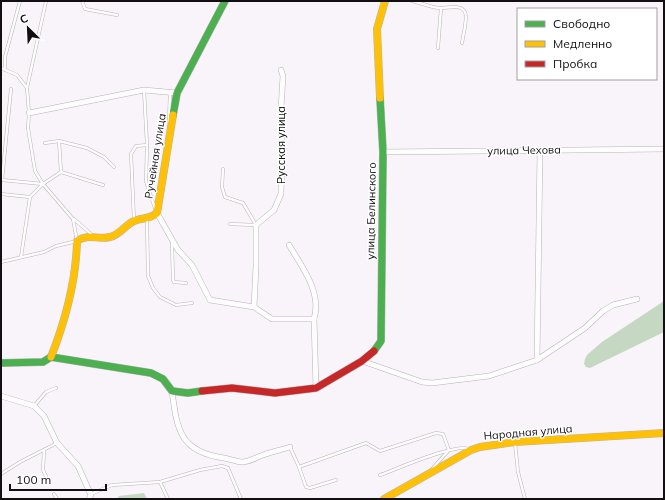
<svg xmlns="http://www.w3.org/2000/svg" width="665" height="500" viewBox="0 0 665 500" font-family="Mulish,sans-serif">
<rect width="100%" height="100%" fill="#f9f4f9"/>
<g fill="#c5d8c2">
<polygon points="664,301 664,332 590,368 586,367 584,364 585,359 587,355 602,342"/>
<polygon points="144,493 147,499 117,499 119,496"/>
</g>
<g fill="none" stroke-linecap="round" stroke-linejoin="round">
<defs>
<g id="lane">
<polyline points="82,1 85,9 117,15"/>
<path d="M412,1C421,3 430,7 439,8C446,9 460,3 465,12C468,17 463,36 462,43"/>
<polyline points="438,48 441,8"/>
<polyline points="1,68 17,75 27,88 29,113 28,128 35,171 43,184 73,219 77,241 56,246 44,252 1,262"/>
<polyline points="5,70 5,57 20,1"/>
<polyline points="27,88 46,1"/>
<polyline points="11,89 2,180 43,184"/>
<polyline points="144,90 147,145 146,181 148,188 155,208"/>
<polyline points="169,121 170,92"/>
<polyline points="59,141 61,172"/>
<polyline points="45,143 59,141 87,148 104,157 114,167"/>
<polyline points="223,169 222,187 225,197 243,203 256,225"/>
<polyline points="1,194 30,197"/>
<polyline points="74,219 91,234"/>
<polyline points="134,220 131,154 136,146 147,145"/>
<polyline points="147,220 148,276 153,288 160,297 176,305 192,303"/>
<polyline points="230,224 255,225"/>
<polyline points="172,243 173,280 174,282 186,283"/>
<polyline points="21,257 30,197 43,184 61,172 103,185"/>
<polyline points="34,406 46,392 56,388"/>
<polyline points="515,443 518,472 525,499"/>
<polyline points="290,447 299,467 306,487 310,488 336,480"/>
<polyline points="44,450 43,470 49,483"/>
<polyline points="299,467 366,443 380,451 436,433 443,434 449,450 432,469"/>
<polyline points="1,474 20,462 57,443"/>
<path d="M380,475C397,469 455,443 469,449"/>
<polyline points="160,482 168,499"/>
<polyline points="54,494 57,499"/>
<polyline points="91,494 112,485 160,482 200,470 222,466 228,468 241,499"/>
</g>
<g id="street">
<polyline points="29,113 144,90 177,93"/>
<polyline points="383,152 664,149"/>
<polyline points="157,213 178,250 192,265 210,300 254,307 272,319 314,319 316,388"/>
<path d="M289,245C302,267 322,292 314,319"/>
<polyline points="254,307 256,266 256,225 274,210 281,194 282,156 281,109 283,76 281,70"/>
<polyline points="537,360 585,328 603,311 613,305 637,299"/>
<polyline points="362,361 422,382 432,383 489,376 537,360 540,150"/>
<path d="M172,391C177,430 180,452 224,458C230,459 237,462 242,462C249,462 257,457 263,455C271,452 281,450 290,447"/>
<polyline points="1,396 34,406 44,416 57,443 78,466 91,495 89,499"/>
</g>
<g id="fast">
<polyline points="173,115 177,93 225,1"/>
<polyline points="374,351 381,341 383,152 380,98"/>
<polyline points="1,363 43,362 51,357 151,373 163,379 172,391 188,393 202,391"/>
</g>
<g id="slow">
<polyline points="380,98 377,29 385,1"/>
<path d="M51,357C66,319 76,282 77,241C88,233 98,240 110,237C120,235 125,225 134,221C143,217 148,220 157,213L173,115"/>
<polyline points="384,499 471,450 480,447 515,442 664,433"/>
</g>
<polyline id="jam" points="202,391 232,388 275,393 316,388 362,361 374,351"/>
</defs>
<use href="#lane" stroke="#b7b3b6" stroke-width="3.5"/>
<use href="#street" stroke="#b7b3b6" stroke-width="6"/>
<use href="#fast" stroke="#b7b3b6" stroke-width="8"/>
<use href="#slow" stroke="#b7b3b6" stroke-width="8"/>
<use href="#jam" stroke="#b7b3b6" stroke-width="8"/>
<use href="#lane" stroke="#fefdfe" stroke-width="2.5"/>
<use href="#street" stroke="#fefdfe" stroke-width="5"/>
<use href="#fast" stroke="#4caf50" stroke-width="7"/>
<use href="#slow" stroke="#ffc107" stroke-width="7"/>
<use href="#jam" stroke="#c62828" stroke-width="7"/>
</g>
<g text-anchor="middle" stroke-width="3" stroke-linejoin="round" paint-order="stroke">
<g font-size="11" fill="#120e12" stroke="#fff">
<text transform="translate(281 145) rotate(-90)" y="4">Русская улица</text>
<text transform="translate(524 150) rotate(-1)" y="4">улица Чехова</text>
<text transform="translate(155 156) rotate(-81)" y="4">Ручейная улица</text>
<text transform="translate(371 211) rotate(-89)" y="4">улица Белинского</text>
<text transform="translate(528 432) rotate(-5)" y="4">Народная улица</text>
</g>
</g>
<rect width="665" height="500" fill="none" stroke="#120e12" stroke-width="4"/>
<rect x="517" y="8" width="140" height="72" fill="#ffffff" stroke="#a09fa0"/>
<rect x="525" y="21" width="20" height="6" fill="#4caf50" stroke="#a09fa0"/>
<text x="553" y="28" font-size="12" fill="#120e12">Свободно</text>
<rect x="525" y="41" width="20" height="6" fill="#ffc107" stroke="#a09fa0"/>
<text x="553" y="48" font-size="12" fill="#120e12">Медленно</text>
<rect x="525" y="61" width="20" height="6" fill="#c62828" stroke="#a09fa0"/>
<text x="553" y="68" font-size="12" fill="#120e12">Пробка</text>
<g transform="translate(28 28) rotate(336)" stroke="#ffffff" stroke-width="3" paint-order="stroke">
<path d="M0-3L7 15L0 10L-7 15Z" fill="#120e12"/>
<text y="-6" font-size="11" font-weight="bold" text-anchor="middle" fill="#120e12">С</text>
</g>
<path d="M10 484v6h96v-6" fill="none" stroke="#120e12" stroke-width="2"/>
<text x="16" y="484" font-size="12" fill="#120e12" stroke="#ffffff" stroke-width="3" paint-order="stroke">100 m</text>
</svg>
